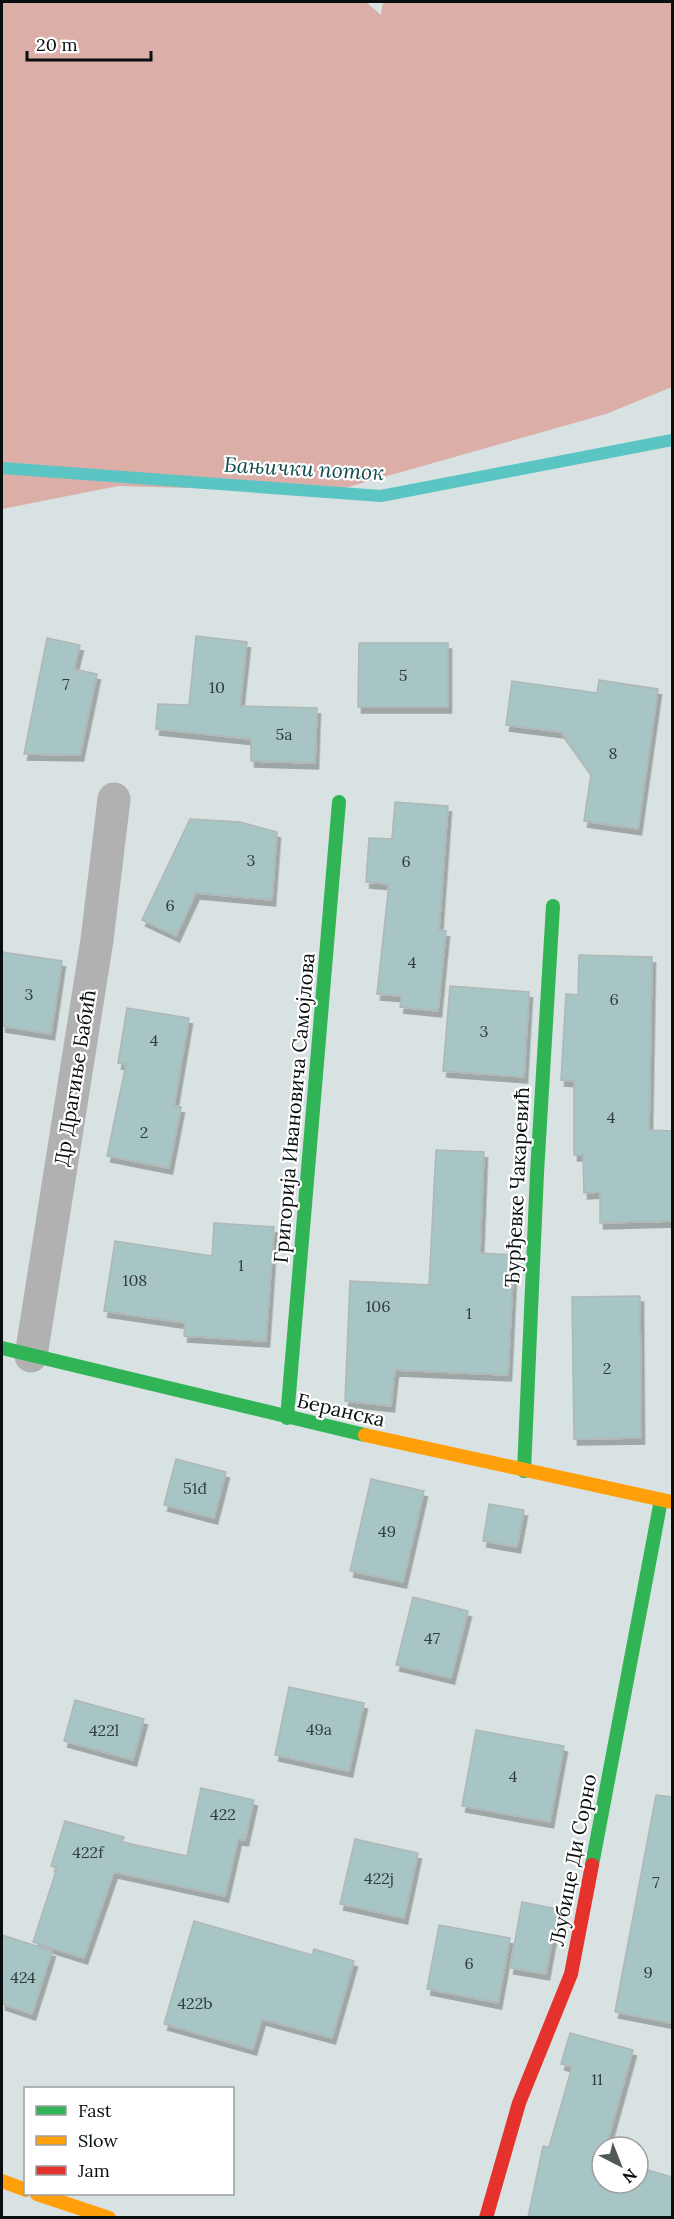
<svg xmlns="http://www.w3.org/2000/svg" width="674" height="2219" viewBox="0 0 674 2219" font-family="Lora,serif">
<defs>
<filter id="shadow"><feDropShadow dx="3.5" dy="6" stdDeviation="0" flood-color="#0004"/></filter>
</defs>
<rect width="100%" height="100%" fill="#d8e2e2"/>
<polygon fill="#dbaea8" points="2,2 366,2 381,15 383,2 672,2 672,387 606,414 331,492 118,486 2,509"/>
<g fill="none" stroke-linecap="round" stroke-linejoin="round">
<polyline stroke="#5bc5c4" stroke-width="12" points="2,468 381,496 672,440"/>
</g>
<g fill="#a7c5c5" stroke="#afb7b7" stroke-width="1.5" filter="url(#shadow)">
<polygon points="196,636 247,642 240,706 317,708 315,763 251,761 251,739 156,729 158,704 189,705"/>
<polygon points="47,638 80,645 74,669 97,674 80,755 24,754"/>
<polygon points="359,643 448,643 448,707 358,707"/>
<polygon points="599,680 658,689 638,829 584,821 591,774 561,732 506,725 512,681 597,693"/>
<polygon points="395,802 448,806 439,930 446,931 438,1011 400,1007 402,996 377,994 389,884 366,882 369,838 392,839"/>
<polygon points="190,819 240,822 277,832 272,900 196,893 176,936 142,920"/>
<polygon points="2,952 62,961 51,1034 2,1026"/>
<polygon points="579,955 652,957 649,1130 672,1131 672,1221 600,1223 600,1192 584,1193 583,1155 574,1155 574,1081 561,1080 566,994 578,995"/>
<polygon points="450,986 529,992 524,1077 443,1071"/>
<polygon points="127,1008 189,1018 174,1106 181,1107 169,1168 107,1156 126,1064 118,1063"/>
<polygon points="436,1150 484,1152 480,1253 514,1255 508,1375 395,1370 391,1406 345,1401 350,1281 429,1285"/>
<polygon points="214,1223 274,1227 266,1341 184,1336 185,1323 104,1311 115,1241 212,1256"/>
<polygon points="640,1296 641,1438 574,1439 572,1297"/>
<polygon points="176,1459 226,1472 214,1518 164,1505"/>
<polygon points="371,1479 424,1491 403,1582 350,1571"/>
<polygon points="489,1504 524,1510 517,1547 483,1541"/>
<polygon points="413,1597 468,1611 451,1678 396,1665"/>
<polygon points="289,1687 364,1703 349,1771 275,1755"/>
<polygon points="75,1700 144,1719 133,1760 64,1741"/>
<polygon points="476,1730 564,1746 550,1822 462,1806"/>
<polygon points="201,1788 254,1800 245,1840 238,1839 225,1896 114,1872 84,1958 33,1942 57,1868 51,1866 65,1821 124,1837 122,1842 187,1856"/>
<polygon points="656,1795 672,1797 672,2023 615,2012"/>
<polygon points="355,1839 418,1853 404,1918 340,1904"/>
<polygon points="522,1902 558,1909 546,1974 510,1968"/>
<polygon points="194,1921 312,1955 314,1949 354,1961 332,2038 262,2019 253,2049 164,2024"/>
<polygon points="439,1925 510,1938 498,2003 427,1989"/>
<polygon points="2,1935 52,1951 32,2014 2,2004"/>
<polygon points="570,2033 633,2050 606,2147 602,2147 602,2183 638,2183 638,2167 672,2177 672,2217 528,2217 543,2146 549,2147 572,2067 561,2064"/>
</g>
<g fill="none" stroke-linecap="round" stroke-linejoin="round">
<polyline stroke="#b2b1b1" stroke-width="33" points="31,1356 97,940 114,799"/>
<g stroke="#30b455" stroke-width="14">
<polyline points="2,1348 365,1435"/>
<polyline points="287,1418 339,802"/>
<polyline points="524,1471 537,1173 553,906"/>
<polyline points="592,1865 661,1500"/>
</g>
<g stroke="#ff9f0a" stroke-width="14">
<polyline points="365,1435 672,1502"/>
<polyline points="2,2181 26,2190"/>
<polyline points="37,2194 109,2218"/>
</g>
<polyline stroke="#e5322d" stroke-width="14" points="486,2218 519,2103 571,1974 592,1865"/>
</g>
<g text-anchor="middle" stroke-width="4.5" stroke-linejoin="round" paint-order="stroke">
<g font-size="16" fill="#303c3c">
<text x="403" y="681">5</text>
<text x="66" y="690">7</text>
<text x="217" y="693">10</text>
<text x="284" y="740">5a</text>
<text x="613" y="759">8</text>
<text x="251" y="866">3</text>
<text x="406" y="867">6</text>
<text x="170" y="911">6</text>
<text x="412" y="968">4</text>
<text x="29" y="1000">3</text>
<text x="614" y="1005">6</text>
<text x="484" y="1037">3</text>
<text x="154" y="1046">4</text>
<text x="611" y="1123">4</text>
<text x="144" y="1138">2</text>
<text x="241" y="1271">1</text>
<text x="135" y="1286">108</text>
<text x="378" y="1312">106</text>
<text x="469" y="1319">1</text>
<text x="607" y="1374">2</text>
<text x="195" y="1494">51đ</text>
<text x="387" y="1537">49</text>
<text x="432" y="1644">47</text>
<text x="319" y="1735">49a</text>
<text x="104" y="1736">422l</text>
<text x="513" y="1782">4</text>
<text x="223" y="1820">422</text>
<text x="88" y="1858">422f</text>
<text x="379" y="1884">422j</text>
<text x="656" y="1888">7</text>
<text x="469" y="1969">6</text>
<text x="648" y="1978">9</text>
<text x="23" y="1983">424</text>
<text x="195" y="2009">422b</text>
<text x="597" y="2085">11</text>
</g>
<g font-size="20" fill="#090f0f" stroke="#fff">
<text transform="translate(75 1078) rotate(-81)" y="7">Др Драгиње Бабић</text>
<text transform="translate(294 1108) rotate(-85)" y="7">Григорија Ивановича Самојлова</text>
<text transform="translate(517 1187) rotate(-87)" y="7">Ђурђевке Чакаревић</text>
<text transform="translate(341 1410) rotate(13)" y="7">Беранска</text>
<text transform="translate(573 1860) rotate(-79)" y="7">Љубице Ди Сорно</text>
</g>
<g font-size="21" font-style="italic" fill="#104b4b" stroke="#fff">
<text transform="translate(304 469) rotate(3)" y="7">Бањички поток</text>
</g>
</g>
<rect width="674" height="2219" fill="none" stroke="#090f0f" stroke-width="6"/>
<rect x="24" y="2087" width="210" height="108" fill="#ffffff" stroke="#9d9f9f" stroke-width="1.5"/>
<rect x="36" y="2106" width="30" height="9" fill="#30b455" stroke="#9d9f9f" stroke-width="1.5"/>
<text x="78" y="2117" font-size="18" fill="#090f0f">Fast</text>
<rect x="36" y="2136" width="30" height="9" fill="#ff9f0a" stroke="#9d9f9f" stroke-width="1.5"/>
<text x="78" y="2147" font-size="18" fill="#090f0f">Slow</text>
<rect x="36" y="2166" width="30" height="9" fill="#e5322d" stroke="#9d9f9f" stroke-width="1.5"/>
<text x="78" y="2177" font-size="18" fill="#090f0f">Jam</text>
<g transform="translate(620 2165) rotate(138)"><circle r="28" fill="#ffffff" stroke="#9d9f9f" stroke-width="1.5"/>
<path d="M0-4.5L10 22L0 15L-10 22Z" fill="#515959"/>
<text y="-9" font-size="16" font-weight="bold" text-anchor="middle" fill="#090f0f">N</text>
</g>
<path d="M27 51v9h124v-9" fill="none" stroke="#090f0f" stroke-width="3"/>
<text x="36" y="51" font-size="18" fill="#090f0f" stroke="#ffffff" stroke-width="4.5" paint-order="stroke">20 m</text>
</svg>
